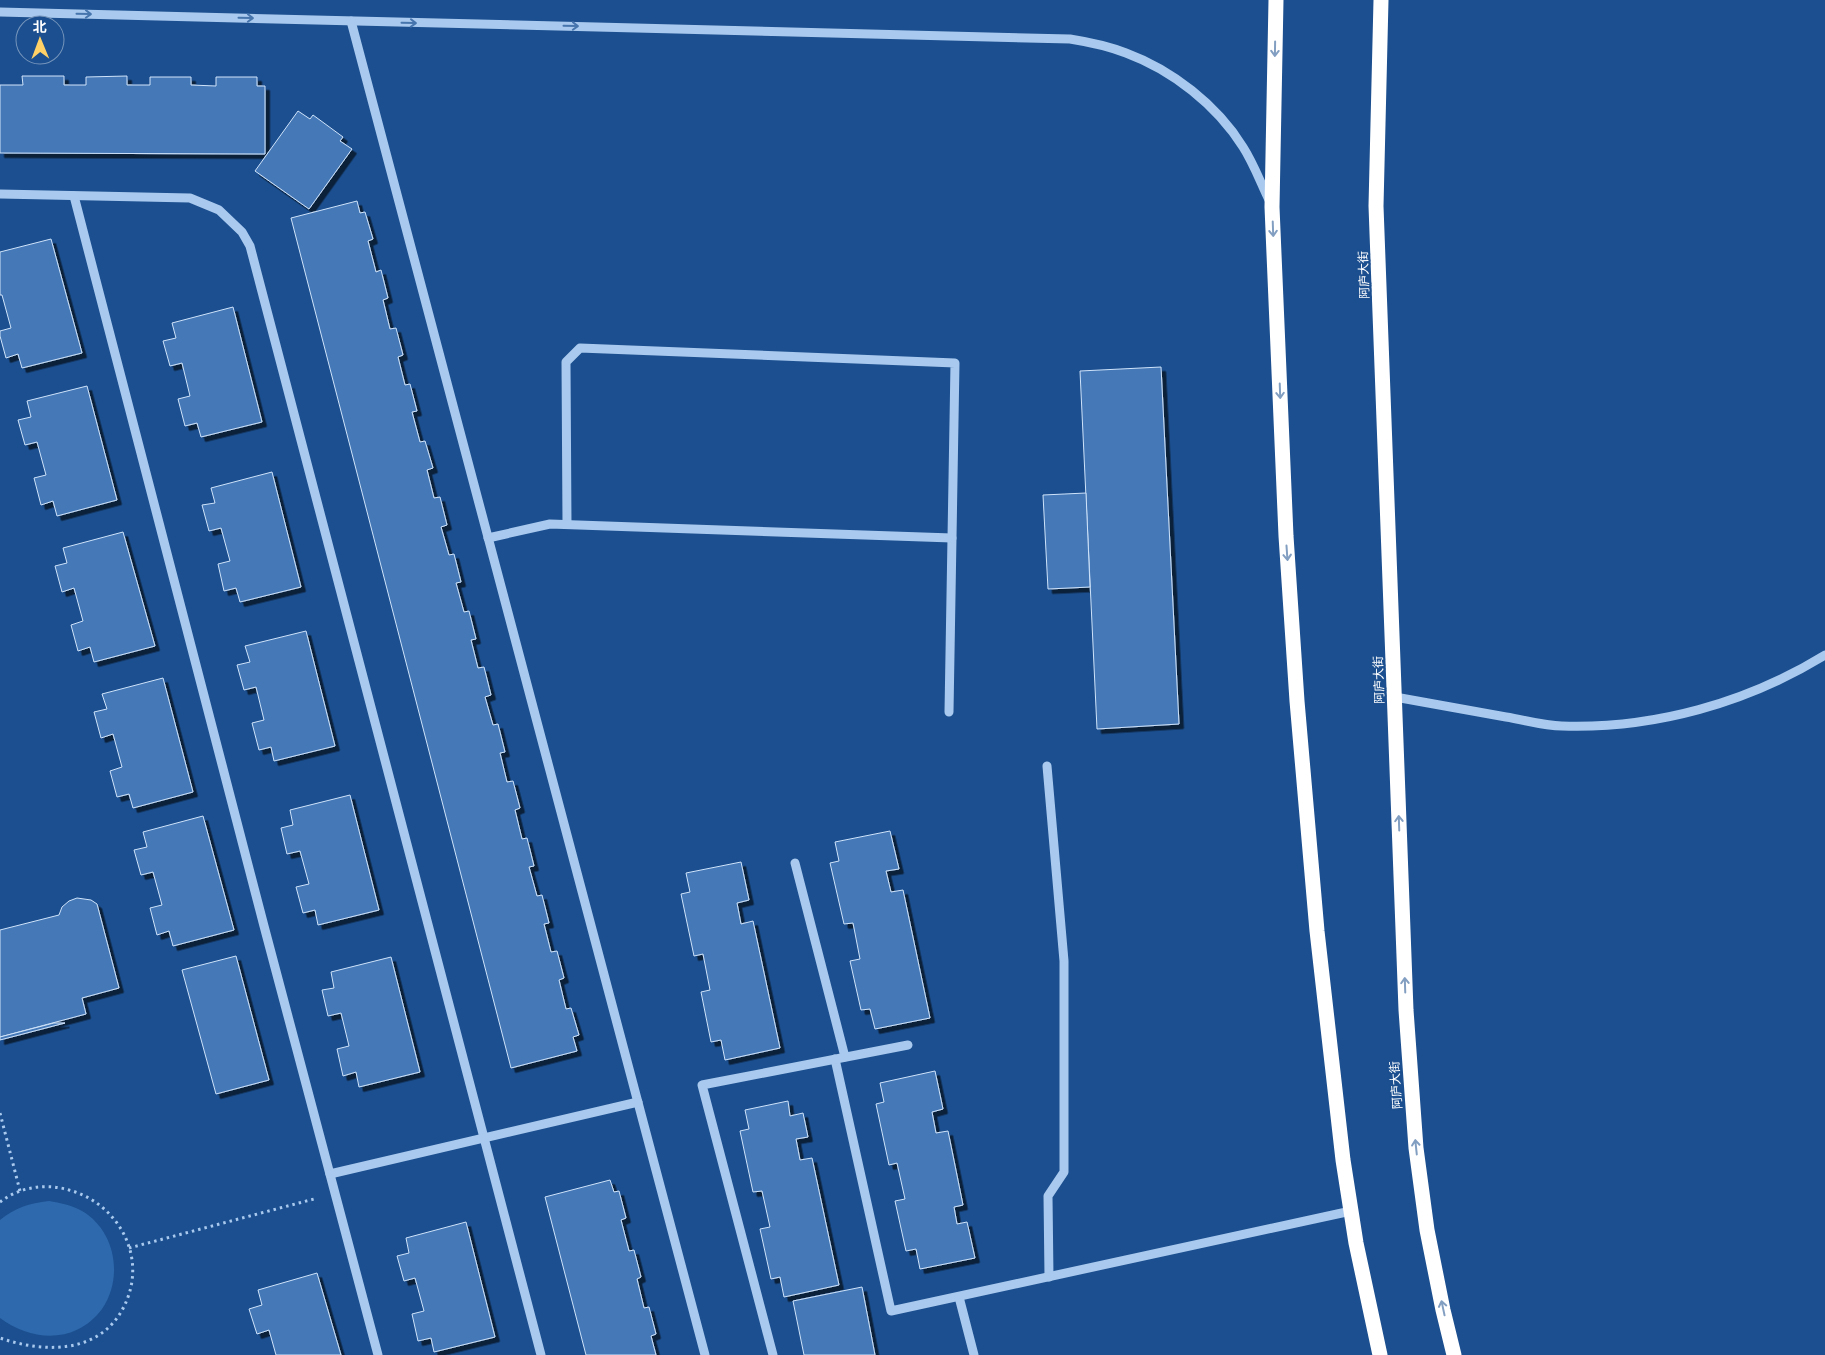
<svg xmlns="http://www.w3.org/2000/svg" width="1825" height="1355" viewBox="0 0 1825 1355" font-family="'Source Sans 3','Noto Sans SC',sans-serif">
<defs>
<filter id="shadow"><feDropShadow dx="4.5" dy="4.5" stdDeviation="0" flood-color="#0009"/></filter>
</defs>
<rect width="100%" height="100%" fill="#1b4f8f"/>
<path fill="#2e69ad" d="M49,1201C60,1203 72,1205 82,1211C115,1230 124,1277 102,1309C76,1344 32,1342 0,1318V1220C15,1208 29,1203 49,1201Z"/>
<g fill="#4478b7" stroke="#cfe3fa" filter="url(#shadow)">
<polygon points="22,76 64,76 64,85 86,85 86,77 127,76 127,85 150,85 150,77 191,77 191,85 216,86 216,77 257,77 257,86 265,86 265,154 0,153 0,85 23,85"/>
<polygon points="298,111 310,119 313,115 343,137 340,141 352,149 309,209 255,171"/>
<polygon points="357,201 360,213 365,212 373,239 368,241 376,272 381,270 388,298 383,300 390,329 396,328 403,355 398,357 405,385 410,384 417,411 412,412 420,442 425,441 433,468 427,470 434,498 440,497 447,525 441,527 449,555 454,554 461,582 456,583 464,612 469,611 476,639 471,640 478,668 484,667 491,695 485,697 493,725 498,724 505,752 500,753 507,782 513,781 520,808 515,810 522,839 527,838 534,866 529,867 537,896 542,895 549,923 544,924 551,952 557,951 564,978 559,980 566,1009 571,1008 579,1035 573,1037 577,1051 511,1068 291,218"/>
<polygon points="51,239 82,353 22,368 18,354 6,358 0,336 0,331 11,328 2,295 0,295 0,252"/>
<polygon points="233,307 262,422 201,437 197,423 185,426 178,399 190,396 182,363 170,366 163,341 176,338 172,323"/>
<polygon points="1161,367 1179,724 1097,729 1080,371"/>
<polygon points="87,386 117,500 57,516 53,501 41,505 34,478 46,475 37,442 25,445 18,420 31,417 27,401"/>
<polygon points="272,472 301,587 240,602 236,588 224,591 218,564 230,561 221,528 209,531 202,505 215,503 211,488"/>
<polygon points="1086,493 1090,587 1048,589 1043,495"/>
<polygon points="123,532 155,646 94,662 90,647 78,651 71,625 83,621 74,588 62,592 55,566 67,563 63,548"/>
<polygon points="306,631 335,746 274,761 271,747 259,750 252,723 264,720 256,687 244,690 237,665 250,662 245,646"/>
<polygon points="163,678 193,792 133,808 129,794 117,797 110,771 122,767 113,734 101,738 94,712 107,709 102,694"/>
<polygon points="350,795 379,910 318,925 315,910 303,913 296,887 309,884 300,851 287,854 281,828 293,825 290,810"/>
<polygon points="203,816 234,930 173,946 169,931 157,935 150,908 162,905 153,872 141,875 134,850 147,847 143,832"/>
<polygon points="890,831 899,869 886,871 891,892 903,890 930,1018 875,1029 870,1009 861,1010 850,961 860,959 853,923 844,924 830,863 839,861 835,842"/>
<polygon points="741,862 749,900 737,903 741,924 753,921 780,1048 725,1060 721,1040 711,1042 701,992 710,990 703,954 694,956 681,894 690,892 686,873"/>
<polygon points="77,898 91,900 97,904 119,988 82,998 86,1014 0,1037 0,930 59,915 62,907 69,901"/>
<polygon points="236,956 269,1080 216,1094 182,970"/>
<polygon points="391,957 420,1072 359,1087 356,1072 343,1076 337,1049 349,1046 341,1013 328,1016 322,990 334,988 331,972"/>
<polygon points="54,1023 65,1023 0,1040 0,1037"/>
<polygon points="935,1071 943,1109 932,1112 936,1133 948,1131 963,1205 954,1207 957,1224 967,1222 975,1258 920,1269 916,1249 906,1251 895,1201 905,1199 897,1163 889,1165 876,1104 884,1102 880,1083"/>
<polygon points="788,1101 790,1116 803,1113 808,1137 796,1139 800,1160 812,1158 839,1285 784,1297 780,1277 771,1279 760,1229 770,1227 762,1191 753,1192 740,1131 749,1129 745,1110"/>
<polygon points="610,1180 614,1192 619,1191 626,1218 621,1220 629,1251 634,1250 641,1277 637,1279 644,1308 649,1307 656,1334 651,1336 656,1355 586,1355 545,1197"/>
<polygon points="466,1222 495,1337 434,1352 431,1338 418,1341 412,1314 424,1311 415,1278 404,1281 397,1256 409,1253 406,1238"/>
<polygon points="317,1273 341,1355 276,1355 269,1330 257,1334 249,1309 262,1305 258,1290"/>
<polygon points="862,1287 875,1355 804,1355 793,1301"/>
</g>
<g fill="none" stroke-linecap="round" stroke-linejoin="round">
<g stroke="#a9c9ee" stroke-width="3" stroke-dasharray="2.5 4" stroke-linecap="butt">
<polyline points="0,1113 20,1191"/>
<path d="M0,1202C19,1187 46,1183 69,1190C114,1202 145,1250 128,1297C108,1353 49,1355 0,1338"/>
<polyline points="129,1248 314,1199"/>
</g>
<g stroke="#a9c9ee" stroke-width="9">
<path d="M0,12L1070,39C1089,42 1108,46 1126,53C1172,70 1217,105 1243,147C1254,164 1261,184 1270,202"/>
<polyline points="351,21 705,1355"/>
<polyline points="0,194 190,198 219,210 242,232 250,246 541,1355"/>
<polyline points="74,196 264,926 378,1355"/>
<polyline points="567,524 566,362 580,348 955,363 949,712"/>
<polyline points="488,538 550,524 952,538"/>
<path d="M1395,697C1432,704 1469,710 1506,717C1525,720 1544,726 1562,726C1654,729 1747,703 1825,655"/>
<polyline points="1047,766 1064,961 1064,1172 1048,1196 1049,1277"/>
<polyline points="795,863 845,1057"/>
<polyline points="835,1059 891,1311 1351,1211"/>
<polyline points="330,1174 638,1102"/>
<polyline points="959,1297 974,1355"/>
<polyline points="773,1355 702,1085 908,1045"/>
</g>
<g stroke="#fff" stroke-width="15">
<polyline points="1276,0 1272,207 1286,536 1297,701 1317,931 1343,1160 1356,1243 1380,1355"/>
<polyline points="1381,0 1376,206 1406,1010 1416,1148 1427,1230 1443,1310 1454,1355"/>
</g>
</g>
<defs><path id="oneway-shaft" d="M-6 0H5M1.5-3L5.5 0L1.5 3" fill="none" stroke-width="1.6" stroke-linecap="round" stroke-linejoin="round" transform="scale(1.25)"/></defs>
<g stroke="#4674ac">
<use href="#oneway-shaft" transform="translate(84 14) rotate(1)"/>
<use href="#oneway-shaft" transform="translate(246 18) rotate(1)"/>
<use href="#oneway-shaft" transform="translate(409 23) rotate(1)"/>
<use href="#oneway-shaft" transform="translate(571 26) rotate(1)"/>
</g>
<g stroke="#829ec1">
<use href="#oneway-shaft" transform="translate(1275 49) rotate(91)"/>
<use href="#oneway-shaft" transform="translate(1273 229) rotate(88)"/>
<use href="#oneway-shaft" transform="translate(1280 391) rotate(88)"/>
<use href="#oneway-shaft" transform="translate(1287 553) rotate(86)"/>
<use href="#oneway-shaft" transform="translate(1399 823) rotate(-92)"/>
<use href="#oneway-shaft" transform="translate(1405 985) rotate(-92)"/>
<use href="#oneway-shaft" transform="translate(1416 1147) rotate(-96)"/>
<use href="#oneway-shaft" transform="translate(1443 1308) rotate(-102)"/>
</g>
<g text-anchor="middle" stroke-width="4" stroke-linejoin="round" paint-order="stroke">
<g font-size="12" fill="#fff" stroke="#1b4f8f">
<text transform="translate(1364 275) rotate(-92)" y="4">阿庐大街</text>
<text transform="translate(1379 680) rotate(-92)" y="4">阿庐大街</text>
<text transform="translate(1396 1085) rotate(-94)" y="4">阿庐大街</text>
</g>
</g>
<g transform="translate(40 40) rotate(359)"><circle r="24" fill="#1b4f8f" stroke="#7695bc"/>
<path d="M0-4L9 19L0 12L-9 19Z" fill="#ffd166"/>
<text y="-8" font-size="14" font-weight="bold" text-anchor="middle" fill="#ffffff">北</text>
</g>
</svg>
